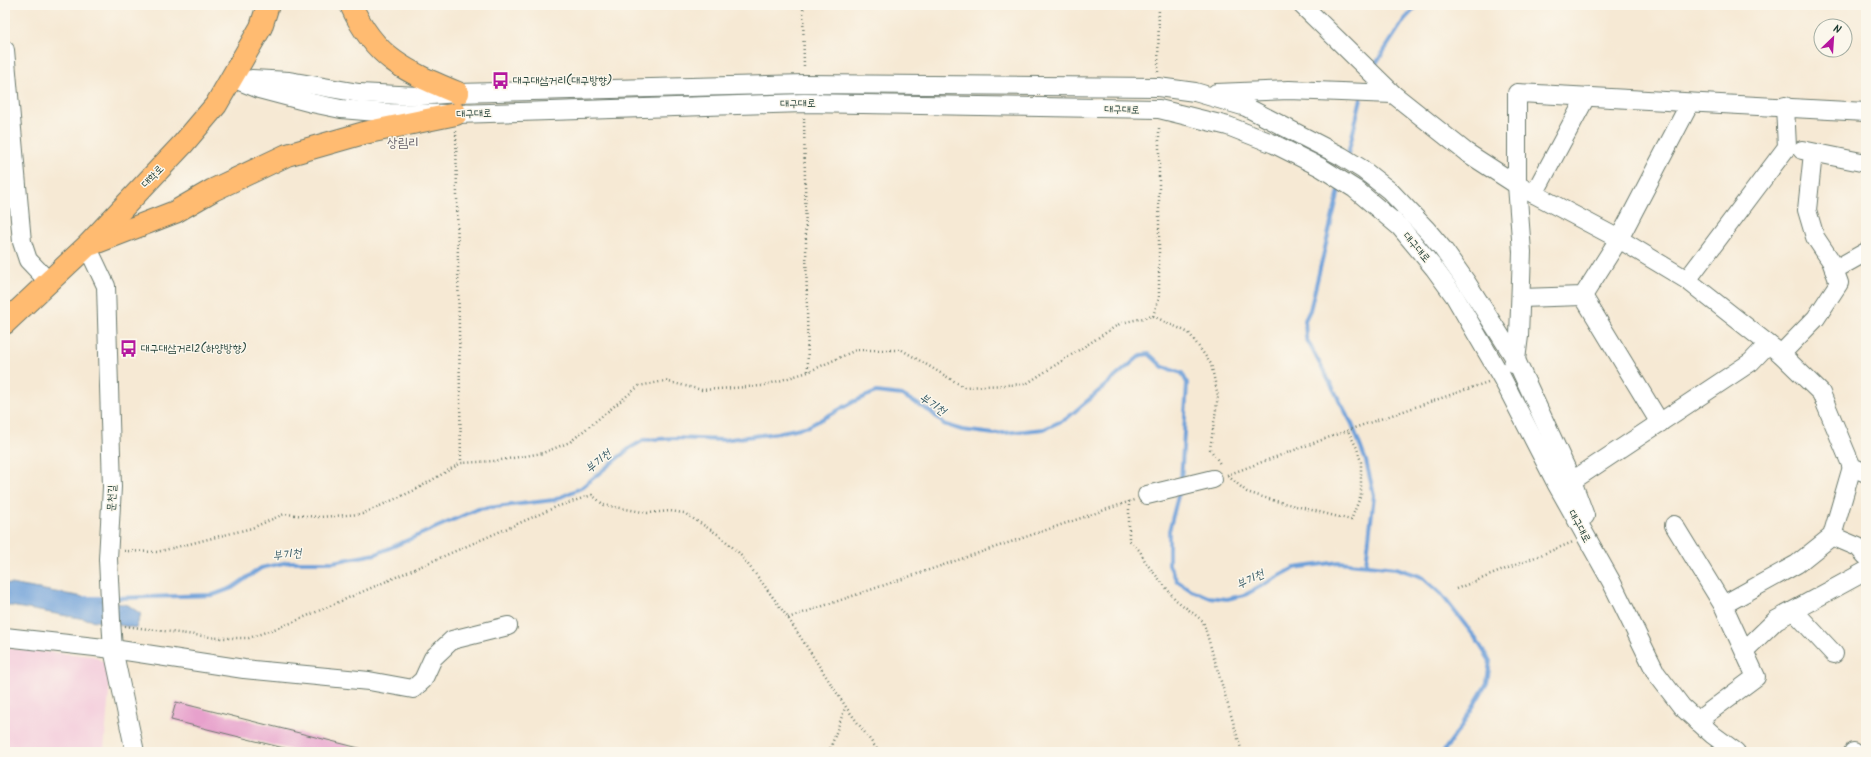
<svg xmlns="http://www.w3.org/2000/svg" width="1871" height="757" viewBox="0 0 1871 757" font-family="Kalam,'Poor Story',sans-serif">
<rect width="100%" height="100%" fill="#fbf7ec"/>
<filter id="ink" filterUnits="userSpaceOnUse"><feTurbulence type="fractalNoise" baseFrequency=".025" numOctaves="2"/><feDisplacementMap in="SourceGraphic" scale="8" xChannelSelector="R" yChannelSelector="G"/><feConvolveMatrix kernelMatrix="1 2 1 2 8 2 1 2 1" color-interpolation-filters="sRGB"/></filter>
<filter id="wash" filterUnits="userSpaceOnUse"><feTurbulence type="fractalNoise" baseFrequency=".012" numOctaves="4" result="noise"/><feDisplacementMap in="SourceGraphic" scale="16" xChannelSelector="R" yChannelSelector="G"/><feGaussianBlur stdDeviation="0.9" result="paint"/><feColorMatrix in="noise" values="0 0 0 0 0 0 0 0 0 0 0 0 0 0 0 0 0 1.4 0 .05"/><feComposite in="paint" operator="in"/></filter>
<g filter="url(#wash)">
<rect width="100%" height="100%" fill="#f6e9d4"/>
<polygon fill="#f4cfdd" points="5,648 93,656 105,663 110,681 104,749 106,752 5,752"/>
<polygon fill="#6ea0d9" stroke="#466e86" points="5,583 128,605 141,614 136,628 5,605"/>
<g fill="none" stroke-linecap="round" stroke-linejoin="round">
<g stroke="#6ea0d9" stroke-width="4">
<polyline points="1373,68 1404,20 1418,5"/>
<polyline points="1348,154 1361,98"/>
<polyline points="1340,186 1310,310 1305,320 1306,338 1352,424 1366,461 1374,495 1366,564"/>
<polyline points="1179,492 1169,531 1169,565 1177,581 1189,589 1208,597 1227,599 1245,595 1294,568 1339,562 1396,568 1422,577 1441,594 1474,636 1490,661 1487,683 1461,727 1443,752"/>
<polyline points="85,598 106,598"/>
<polyline points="115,598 213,595 232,588 261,568 288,562 333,562 376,554 478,509 554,500 581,488 630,448 644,440 675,438 723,440 777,433 809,426 855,401 876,392 902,395 931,412 944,424 962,430 994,434 1044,429 1066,419 1141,355 1149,354 1163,367 1182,373 1187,383 1181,481"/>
</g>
</g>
<g id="blocks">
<polygon fill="#e7a1cc" points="176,702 371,751 371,752 300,752 171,720"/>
</g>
</g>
<g filter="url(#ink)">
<use href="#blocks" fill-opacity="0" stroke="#6a796c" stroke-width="1"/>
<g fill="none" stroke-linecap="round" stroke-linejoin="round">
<defs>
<g id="minor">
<polyline points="1302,5 1393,94 1466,152 1517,185 1619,239 1687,280 1781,354 1821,393 1852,467 1866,473"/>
<polyline points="5,50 22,242 28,260 49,282"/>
<polyline points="232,78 259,89 312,103 341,109 389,113 456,114 804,103 1159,109 1228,126 1274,144 1320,167 1355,189 1400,227 1434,268 1455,297 1502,378 1556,483 1611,581 1656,673 1682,707 1713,735 1736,752"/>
<polyline points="252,79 289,81 359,93 418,96 458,93 804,84 1158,87 1195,92 1246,107 1341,156 1362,169 1390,191 1427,230 1443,249 1467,283 1516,360 1572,481 1585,516"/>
<polyline points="1216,93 1289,90 1393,94"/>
<polyline points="1802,150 1866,163"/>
<polyline points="1534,194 1586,97"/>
<polyline points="87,246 106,286 112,487 108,559 111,620 113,649 135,752"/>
<polyline points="1834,270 1866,252"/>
<polyline points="1687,280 1787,147 1785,106"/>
<polyline points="1583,296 1660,423"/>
<polyline points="1521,298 1583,296 1619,239 1690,103"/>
<polyline points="1781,354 1816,318 1839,283 1831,261 1815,237 1807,210 1813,153"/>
<polyline points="1513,364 1516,360 1519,336 1522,252 1517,185 1517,93 1866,112"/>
<polyline points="1572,481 1751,362 1768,344"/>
<polyline points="1147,495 1213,479"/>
<polyline points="1674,525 1723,605 1756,677 1697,721"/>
<polyline points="1832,536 1858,547 1866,556"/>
<polyline points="1723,605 1797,564 1832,536 1852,467"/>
<polyline points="1794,611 1834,654"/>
<polyline points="5,637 113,649 244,669 369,681 413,689 423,680 433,658 452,640 508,626"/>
<polyline points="1745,650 1776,620 1866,571"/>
<polyline points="1853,752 1854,752"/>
</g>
<g id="major">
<path d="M351,5C375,59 407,72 458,93"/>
<polyline points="92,244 175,212 213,190 287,155 364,133 456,114"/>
<polyline points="5,323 87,246 183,144 216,105 261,27 268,5"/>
</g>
</defs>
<use href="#minor" stroke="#6a796c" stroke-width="20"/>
<use href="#major" stroke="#6a796c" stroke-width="24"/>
<g stroke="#6a796c" stroke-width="2.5" stroke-dasharray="1 3" stroke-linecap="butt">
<polyline points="803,5 804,69"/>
<polyline points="1158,72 1159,5"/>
<polyline points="804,118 808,372"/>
<polyline points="456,131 461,463"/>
<polyline points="1153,316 1159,298 1159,125"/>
<polyline points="1227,475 1357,427 1488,382"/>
<polyline points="1228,476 1247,492 1272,500 1351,520 1361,495 1361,462 1357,448 1348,431"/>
<polyline points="1129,501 1129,540 1140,551 1146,563 1176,600 1203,621 1242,752"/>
<polyline points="124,551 157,552 252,528 284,514 319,517 362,514 415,490 461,463 495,461 543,453 570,442 639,386 665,381 702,390 762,386 808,372 856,350 902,350 964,387 1026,384 1121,323 1153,316 1189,333 1211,364 1218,396 1210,449 1221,465"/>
<polyline points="1456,589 1573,542"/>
<polyline points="788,618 1134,500"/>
<polyline points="125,626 218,638 249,638 291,623 556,507 592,495 604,505 648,513 670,511 684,513 719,535 738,552 761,581 788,618 846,707 879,752"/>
<polyline points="829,752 845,708"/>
</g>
<use href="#minor" stroke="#fff" stroke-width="18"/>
<use href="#major" stroke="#ffbb71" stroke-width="22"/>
</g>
</g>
<defs>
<symbol id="bus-bare" viewBox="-9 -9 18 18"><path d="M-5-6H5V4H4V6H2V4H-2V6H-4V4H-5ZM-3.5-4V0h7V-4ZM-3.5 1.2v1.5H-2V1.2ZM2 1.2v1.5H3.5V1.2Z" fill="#b5179e" stroke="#fbf7ec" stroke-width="2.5" paint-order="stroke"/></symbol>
</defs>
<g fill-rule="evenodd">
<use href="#bus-bare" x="488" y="68" width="25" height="25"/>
<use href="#bus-bare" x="116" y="336" width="25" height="25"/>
</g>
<g text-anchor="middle" stroke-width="3" stroke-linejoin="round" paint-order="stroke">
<g font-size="11" fill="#1f3d34" stroke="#fbf7ec" text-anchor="start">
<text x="513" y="84">대구대삼거리(대구방향)</text>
<text x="141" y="352">대구대삼거리2(하양방향)</text>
</g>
<g font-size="11" fill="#1f3d34" stroke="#fbf7ec">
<text transform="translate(798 103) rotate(-1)" y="4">대구대로</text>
<text transform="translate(1122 109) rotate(1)" y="4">대구대로</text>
<text transform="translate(474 113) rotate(-2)" y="4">대구대로</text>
<text transform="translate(152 176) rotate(-46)" y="4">대학로</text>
<text transform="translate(1417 247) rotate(50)" y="4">대구대로</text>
<text transform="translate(111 498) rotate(-88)" y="4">문천길</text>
<text transform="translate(1580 526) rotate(61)" y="4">대구대로</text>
</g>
<g font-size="12" font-style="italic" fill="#375b66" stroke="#fbf7ec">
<text transform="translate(933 404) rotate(35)" y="4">부기천</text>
<text transform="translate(598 461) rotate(-39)" y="4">부기천</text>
<text transform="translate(287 554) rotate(-6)" y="4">부기천</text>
<text transform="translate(1250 579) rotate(-25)" y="4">부기천</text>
</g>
<g font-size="13" fill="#656069" stroke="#fbf7ec">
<text x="403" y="147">상림리</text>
</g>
</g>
<rect width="1871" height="757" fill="none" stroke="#fbf7ec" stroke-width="20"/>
<g transform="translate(1833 38) rotate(25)"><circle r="19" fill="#fbf7ec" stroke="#a3ada2"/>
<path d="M0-3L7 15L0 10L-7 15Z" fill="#b5179e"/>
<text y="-6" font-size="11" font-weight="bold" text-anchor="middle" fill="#1f3d34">N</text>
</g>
</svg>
